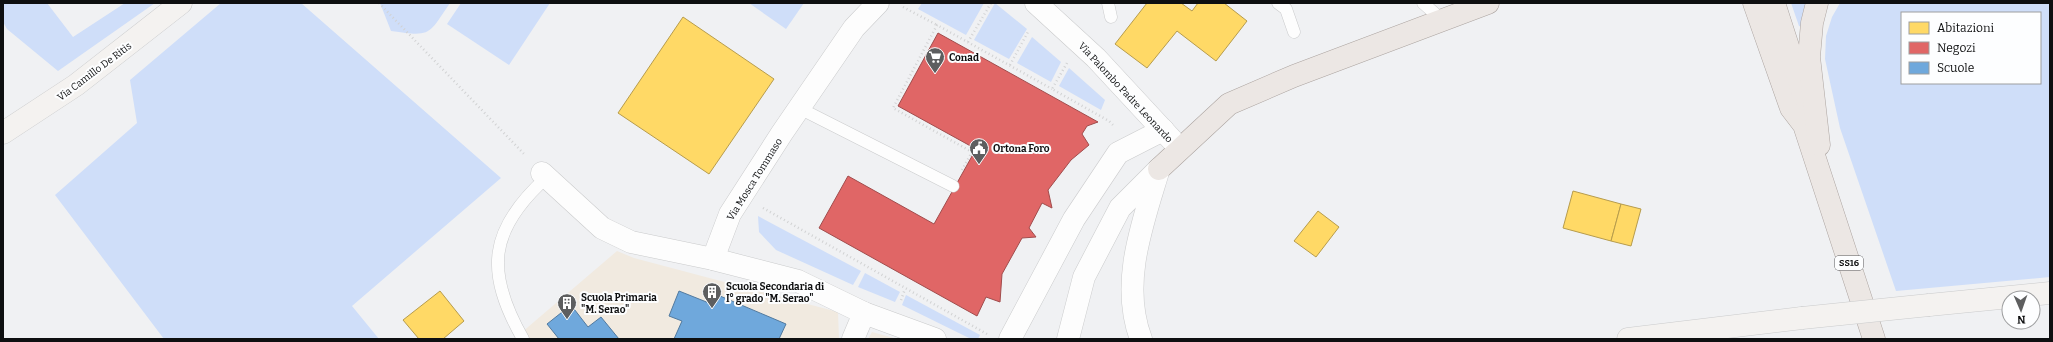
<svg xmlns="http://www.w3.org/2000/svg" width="2053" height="342" viewBox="0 0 2053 342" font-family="Bitter,serif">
<rect width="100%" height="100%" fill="#f0f1f3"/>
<g fill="#f1eae0">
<polygon points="617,251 634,258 838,312 839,339 514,339"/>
<polygon points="872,332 897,339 868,339"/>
</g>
<g fill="#cfdef9" fill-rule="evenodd">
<polygon points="3,3 47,3 73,37 125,3 155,3 58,71 7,29 3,22"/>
<polygon points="221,3 301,3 501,178 352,306 379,339 164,339 55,195 137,123 130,80"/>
<path d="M380,3H450C428,35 432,37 391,31Z"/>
<polygon points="461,3 550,3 509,65 447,24"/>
<polygon points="749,3 804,3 786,29"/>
<polygon points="922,3 984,3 966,35 918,9"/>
<polygon points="995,3 1027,29 1009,59 974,40"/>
<polygon points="1791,3 1812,3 1805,28 1799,26"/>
<path d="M1840,3H2050V277L1896,291L1840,128L1825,59L1826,36L1832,17ZM1902,13H2040V83H1902Z"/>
<polygon points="1032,37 1061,62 1051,82 1017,63"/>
<polygon points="1069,68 1105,100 1101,110 1059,86"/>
<polygon points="758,216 861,271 853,285 776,250 759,232"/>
<polygon points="865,273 900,292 895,302 858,287"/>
<polygon points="906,295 980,335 978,339 971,339 902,305"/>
</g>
<g fill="#ffd966" stroke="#b79c4c">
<polygon points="1147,3 1181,3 1192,11 1198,3 1224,3 1247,21 1216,61 1177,31 1147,68 1115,44"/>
<polygon points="683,17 774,79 709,174 618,113"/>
<polygon points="1573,191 1621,204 1611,241 1563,228"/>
<polygon points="1621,204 1641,209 1631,246 1611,241"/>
<polygon points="1318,211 1339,227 1316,257 1294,241"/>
<polygon points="440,291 464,321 443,339 419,339 403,320"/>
</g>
<polygon fill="#e06666" stroke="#a14c4c" points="938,33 1098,122 1087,126 1082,134 1089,145 1071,160 1048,190 1052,208 1042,203 1029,228 1036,237 1022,238 1002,274 1000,302 986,297 977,316 819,228 848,176 934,224 976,149 898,106"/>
<g fill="#6fa8dc" stroke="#527a9f">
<polygon points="679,291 709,303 713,293 786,324 779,339 674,339 682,321 669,316"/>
<polygon points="571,305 588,327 601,317 619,339 559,339 547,324"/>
</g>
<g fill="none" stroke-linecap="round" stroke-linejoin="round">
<defs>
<g id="lane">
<polyline points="1108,3 1111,17"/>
<polyline points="1278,3 1286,9 1294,32"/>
<polyline points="1423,3 1442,20"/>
<polyline points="799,108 953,186"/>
<path d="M523,339C485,272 488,230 547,177"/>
</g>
<g id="street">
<polyline points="1036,3 1096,58 1172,140"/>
<polyline points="542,173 602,228 631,242 713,259 798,281 864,313 935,339"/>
<polyline points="713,259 730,214 782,133 854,28 878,3"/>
<polyline points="853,339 864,313"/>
<polyline points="1010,339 1074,219 1118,153 1163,130"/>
<polyline points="1068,339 1084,277 1120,208 1159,169"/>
<path d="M1141,339C1120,284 1142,225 1158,172"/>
</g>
<g id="secondary">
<polyline points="3,133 76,85 181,3"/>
<polyline points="1929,305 2050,293"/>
<polyline points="1628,339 1802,318"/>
</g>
<g id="primary">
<polyline points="1754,3 1791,108 1804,125 1874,339"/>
<polyline points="1774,3 1804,96"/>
<polyline points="1817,3 1812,23 1809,57 1819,145"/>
<polyline points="1159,169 1229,104 1294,76 1488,3"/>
</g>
</defs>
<use href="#lane" stroke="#cacbcc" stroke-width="13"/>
<use href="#street" stroke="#cacbcc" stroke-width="23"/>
<use href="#secondary" stroke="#cacbcc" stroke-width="23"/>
<use href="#primary" stroke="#aba39f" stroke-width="23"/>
<g stroke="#d1d2d3" stroke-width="2.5" stroke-dasharray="1 3" stroke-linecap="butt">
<polyline points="379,3 525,155"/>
<polyline points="903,7 937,25"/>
<polyline points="968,42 991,3"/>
<polyline points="1067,63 1052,89 1109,121 1115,127"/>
<polyline points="1010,65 1029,30"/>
<polyline points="962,170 972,152 893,108 937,25 1052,89"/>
<polyline points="763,208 987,334"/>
<polyline points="901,300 905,289"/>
</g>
<use href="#lane" stroke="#fdfdfd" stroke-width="12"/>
<use href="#street" stroke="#fdfdfd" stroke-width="22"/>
<use href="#secondary" stroke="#f4f2f0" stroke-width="22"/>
<use href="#primary" stroke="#ece7e4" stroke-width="22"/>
<defs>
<polyline id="secondary-bridge" points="1802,318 1929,305"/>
</defs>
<use href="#secondary-bridge" stroke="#cacbcc" stroke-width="23" stroke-linecap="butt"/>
<use href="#secondary-bridge" stroke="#f4f2f0" stroke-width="22"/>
</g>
<defs>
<symbol id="supermarket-pin" viewBox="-11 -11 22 30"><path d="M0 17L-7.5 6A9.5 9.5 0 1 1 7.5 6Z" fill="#5d5e5f" stroke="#fdfeff"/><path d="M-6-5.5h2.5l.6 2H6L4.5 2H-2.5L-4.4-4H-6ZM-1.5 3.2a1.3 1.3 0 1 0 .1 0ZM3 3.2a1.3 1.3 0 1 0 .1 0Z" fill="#fff"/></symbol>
<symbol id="civic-pin" viewBox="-11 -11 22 30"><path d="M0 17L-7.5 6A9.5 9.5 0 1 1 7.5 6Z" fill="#5d5e5f" stroke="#fdfeff"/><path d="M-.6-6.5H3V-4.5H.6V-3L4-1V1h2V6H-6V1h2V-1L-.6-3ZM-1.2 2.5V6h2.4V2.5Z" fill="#fff"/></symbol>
<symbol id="building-pin" viewBox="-11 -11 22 30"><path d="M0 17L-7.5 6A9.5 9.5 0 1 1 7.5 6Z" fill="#5d5e5f" stroke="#fdfeff"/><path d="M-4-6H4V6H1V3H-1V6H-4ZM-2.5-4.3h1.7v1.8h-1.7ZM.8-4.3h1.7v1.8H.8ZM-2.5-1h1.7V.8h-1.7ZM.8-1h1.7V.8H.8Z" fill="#fff"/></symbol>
</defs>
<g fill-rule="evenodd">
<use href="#supermarket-pin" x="924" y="46" width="22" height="30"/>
<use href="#civic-pin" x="968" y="137" width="22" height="30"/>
<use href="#building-pin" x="701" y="281" width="22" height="30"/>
<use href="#building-pin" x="556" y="292" width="22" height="30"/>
</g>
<g text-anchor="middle" stroke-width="4" stroke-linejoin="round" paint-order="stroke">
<rect fill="#fdfeff" stroke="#565758" stroke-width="1" x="1835" y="256" width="28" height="14" rx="3"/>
<g font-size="9" font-weight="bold" fill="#0e0f10">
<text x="1849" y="266">SS16</text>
</g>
<g font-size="10" font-weight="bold" fill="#0e0f10" stroke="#fdfeff" text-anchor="start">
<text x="949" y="61">Conad</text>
<text x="993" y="152">Ortona Foro</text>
<text x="726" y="290">Scuola Secondaria di<tspan x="726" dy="12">I° grado "M. Serao"</tspan></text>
<text x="581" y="301">Scuola Primaria<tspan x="581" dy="12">"M. Serao"</tspan></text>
</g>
<g font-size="10" fill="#0e0f10" stroke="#fdfeff">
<text transform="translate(94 71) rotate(-37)" y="4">Via Camillo De Ritis</text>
<text transform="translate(1126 92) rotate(47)" y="4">Via Palombo Padre Leonardo</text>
<text transform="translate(754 179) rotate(-58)" y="4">Via Mosca Tommaso</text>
</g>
</g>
<rect width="2053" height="342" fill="none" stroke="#0e0f10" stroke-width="8"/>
<rect x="1901" y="12" width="140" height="72" fill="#fdfeff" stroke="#9d9e9f"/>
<rect x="1909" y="22" width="20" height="12" fill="#ffd966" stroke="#9d9e9f"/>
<text x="1937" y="32" font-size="12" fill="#0e0f10">Abitazioni</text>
<rect x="1909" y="42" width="20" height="12" fill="#e06666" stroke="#9d9e9f"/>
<text x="1937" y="52" font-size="12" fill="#0e0f10">Negozi</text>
<rect x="1909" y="62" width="20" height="12" fill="#6fa8dc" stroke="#9d9e9f"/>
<text x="1937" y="72" font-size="12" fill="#0e0f10">Scuole</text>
<g transform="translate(2021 310) rotate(178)"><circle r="19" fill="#fdfeff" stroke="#9d9e9f"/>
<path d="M0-3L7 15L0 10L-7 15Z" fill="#5d5e5f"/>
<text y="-6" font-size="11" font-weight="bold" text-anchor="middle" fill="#0e0f10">N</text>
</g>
</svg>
